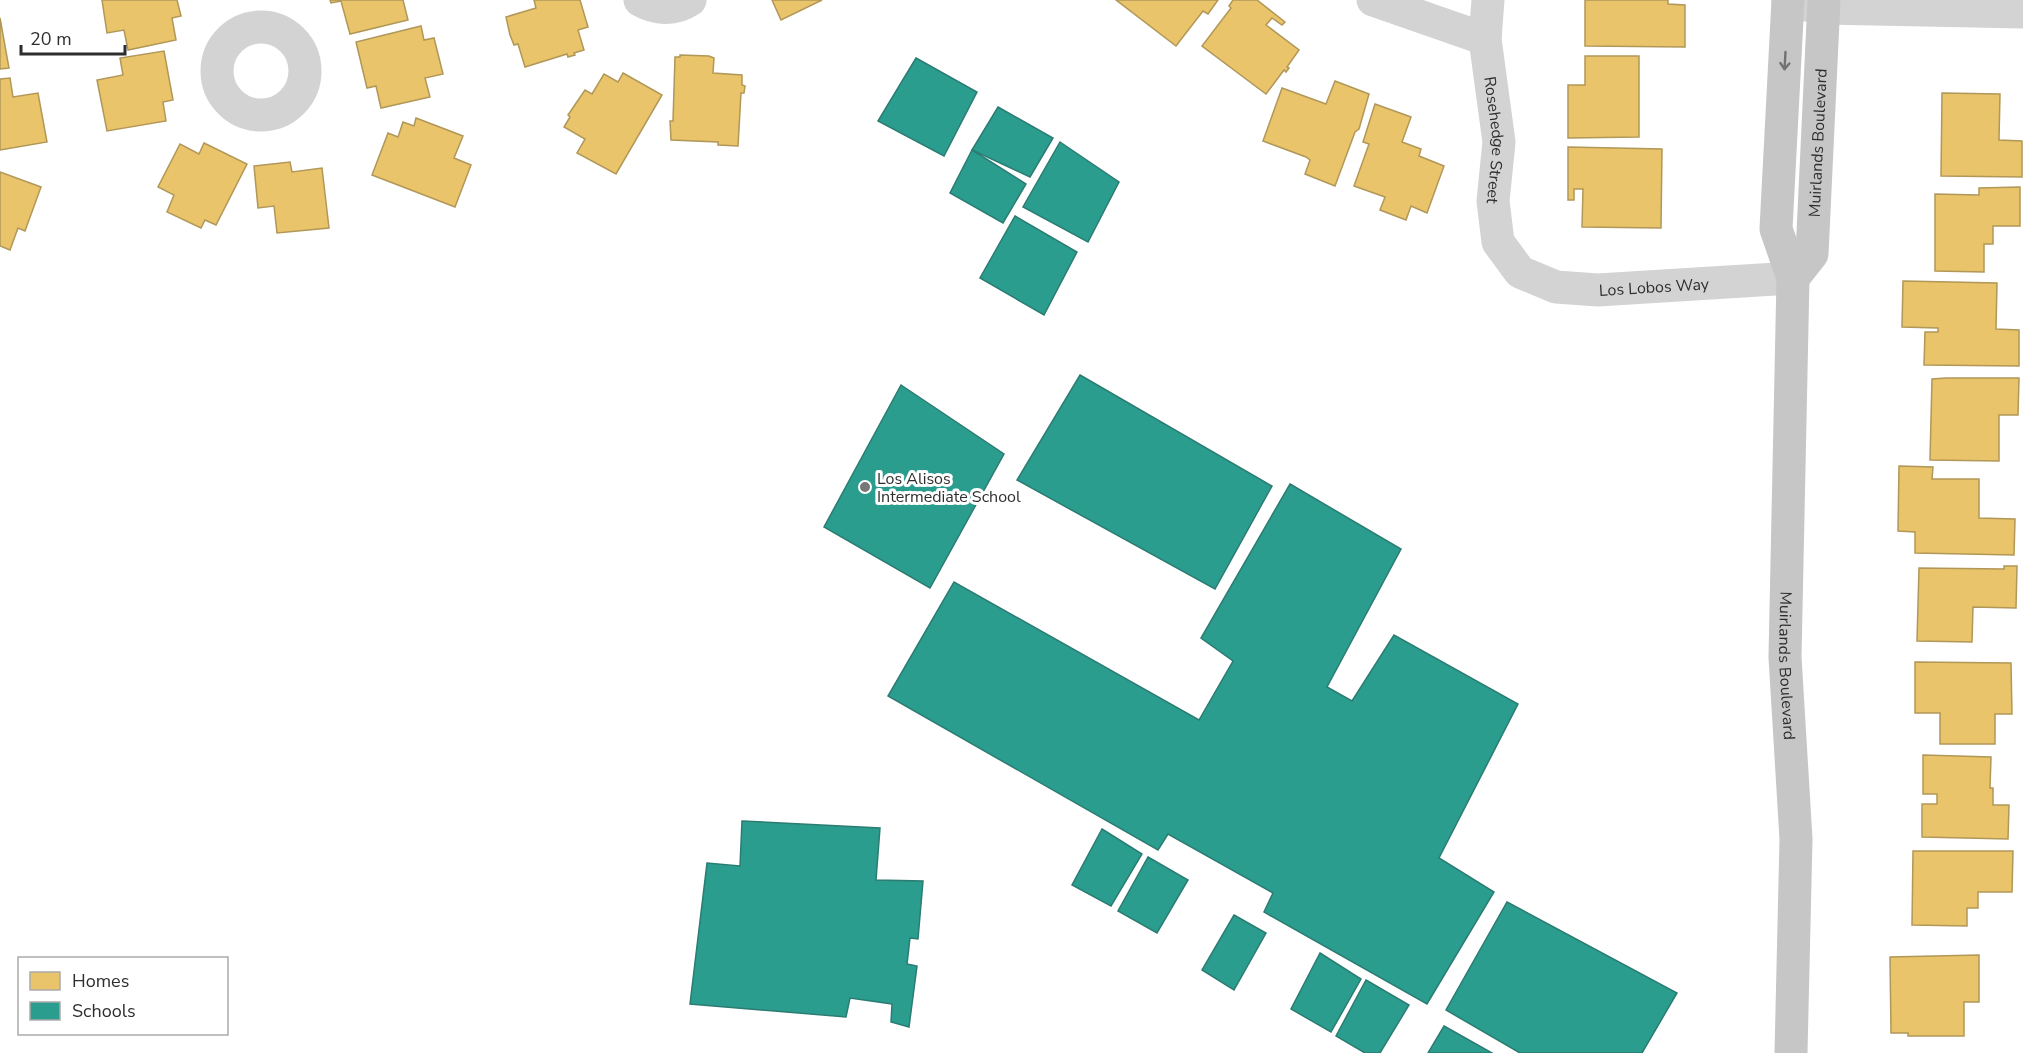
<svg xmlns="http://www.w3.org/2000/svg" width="2023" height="1053" viewBox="0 0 2023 1053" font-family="'Nunito Sans',sans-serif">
<rect width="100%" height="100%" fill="#fff"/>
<g fill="#e9c46a" stroke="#b19758" stroke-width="1.5">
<polygon points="102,0 177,0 181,16 172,18 176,40 128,50 124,30 107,33"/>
<polygon points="330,0 403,0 408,20 350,34 341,1 331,3"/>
<polygon points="534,0 580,0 588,27 578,30 584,50 574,53 575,55 568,57 567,54 525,67 518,44 514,45 510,35 506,17 536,8"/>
<polygon points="772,0 822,0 781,20"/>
<polygon points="1116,0 1218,0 1208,14 1203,11 1176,46"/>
<polygon points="1233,0 1257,0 1285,22 1282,25 1272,18 1266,25 1299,50 1287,67 1289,68 1286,72 1284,70 1266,94 1202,46 1231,8 1229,6"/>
<polygon points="1585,0 1668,0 1668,4 1685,5 1685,47 1585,46"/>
<polygon points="0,18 9,68 0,69"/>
<polygon points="421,26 424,40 434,38 443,74 425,78 430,97 381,108 376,86 367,88 356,42"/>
<polygon points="164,51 173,100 163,102 166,121 107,131 97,80 123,75 120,58"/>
<polygon points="680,55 709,56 714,58 713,73 742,75 742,85 745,86 744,93 741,93 738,146 718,145 718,142 671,140 670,121 673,121 675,57 680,57"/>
<polygon points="1585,56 1639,56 1639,137 1568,138 1568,85 1585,85"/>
<polygon points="623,73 662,95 616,174 577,153 585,139 564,127 570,117 568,115 585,90 592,94 604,74 618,82"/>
<polygon points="10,78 13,97 38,93 47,142 0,150 0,79"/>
<polygon points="1335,81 1369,94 1359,129 1355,132 1335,186 1305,174 1310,160 1306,157 1263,141 1282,88 1326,104"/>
<polygon points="1942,93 2000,94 1999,140 2022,141 2022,177 1941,176"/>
<polygon points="1375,104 1411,117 1402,142 1421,149 1419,156 1444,166 1427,213 1411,206 1406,220 1380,210 1385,197 1354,186 1369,144 1363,142"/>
<polygon points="416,118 463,136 454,158 471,165 455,207 372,175 388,133 398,137 403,122 414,126"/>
<polygon points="204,143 247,164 216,225 205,220 201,228 167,212 174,195 158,187 180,144 199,154"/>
<polygon points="1568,147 1662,149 1661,228 1582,227 1583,189 1574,189 1574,200 1568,200"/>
<polygon points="290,162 292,172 322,168 329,228 277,233 274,206 258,208 254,166"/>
<polygon points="0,172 41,187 25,231 18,228 10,250 0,246"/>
<polygon points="2020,187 2020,226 1993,226 1993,244 1984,244 1984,272 1935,271 1935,194 1979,195 1979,188"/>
<polygon points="1903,281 1997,283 1996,329 2019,330 2019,366 1924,365 1925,332 1938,332 1938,328 1902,327"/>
<polygon points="1946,378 2019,378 2018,415 1999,415 1999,461 1930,460 1932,379"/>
<polygon points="1899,466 1933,467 1932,479 1979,479 1979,518 2015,519 2014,555 1915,553 1915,532 1898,531"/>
<polygon points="2004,566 2017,566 2016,608 1973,607 1972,642 1917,641 1919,568 2004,569"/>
<polygon points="1915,662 2011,663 2012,714 1995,714 1995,744 1940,744 1940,713 1915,713"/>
<polygon points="1923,755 1991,757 1990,788 1993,788 1993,805 2009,805 2008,839 1922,837 1922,804 1937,804 1937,794 1923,794"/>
<polygon points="1913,851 2013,851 2012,892 1978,892 1978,908 1967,908 1967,926 1912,925"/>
<polygon points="1979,955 1979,1002 1964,1002 1964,1036 1908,1036 1908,1033 1891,1033 1890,957"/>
</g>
<g fill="#2a9d8f" stroke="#2b7c72" stroke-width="1.5">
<polygon points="916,58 977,92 944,156 878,121"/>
<polygon points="998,107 1053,138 1030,177 972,150"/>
<polygon points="1060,142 1119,182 1088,242 1023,207"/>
<polygon points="972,150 1026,184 1003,223 950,193"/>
<polygon points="1015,216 1077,252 1044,315 980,278"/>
<polygon points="1080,375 1272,486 1215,589 1017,480"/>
<polygon points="901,385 1004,454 930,588 824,527"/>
<polygon points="1290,484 1401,549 1327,687 1352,701 1394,635 1518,704 1439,858 1494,892 1427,1004 1264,912 1273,893 1168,834 1158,850 888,696 954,582 1199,720 1233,661 1201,638"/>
<polygon points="742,821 880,828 876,880 923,881 918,939 910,938 907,964 917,966 909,1027 891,1022 892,1004 850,998 846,1017 690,1004 707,863 740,866"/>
<polygon points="1102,829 1142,854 1111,906 1072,885"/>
<polygon points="1148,857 1188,880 1157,933 1118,911"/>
<polygon points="1507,902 1677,993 1642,1053 1520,1053 1446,1010"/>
<polygon points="1234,915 1266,933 1234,990 1202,970"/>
<polygon points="1320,953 1361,979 1331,1032 1291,1009"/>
<polygon points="1366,980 1409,1005 1380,1053 1365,1053 1336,1036"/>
<polygon points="1444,1026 1492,1053 1428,1053"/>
</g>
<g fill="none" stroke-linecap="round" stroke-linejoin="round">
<g stroke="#d3d3d3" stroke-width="33">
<path d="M640,0C656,9 674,11 690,0"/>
<polyline points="1373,0 1485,39"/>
<path id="s1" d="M1488,0L1485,39L1499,142L1493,201L1498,242L1520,272L1556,287L1598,290L1793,278"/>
<polyline points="1788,2 1824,8 2023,12"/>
<circle cx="261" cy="71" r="44"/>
</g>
<g stroke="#c6c6c6" stroke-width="33">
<path id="s2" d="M1788,0L1776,229L1793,278L1785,657L1796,839L1791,1053"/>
<path id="s3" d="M1793,278L1812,254L1824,0"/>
</g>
</g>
<defs><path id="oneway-shaft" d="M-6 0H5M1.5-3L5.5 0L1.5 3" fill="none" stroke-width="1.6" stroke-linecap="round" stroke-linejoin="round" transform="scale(1.5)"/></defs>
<use stroke="#727272" href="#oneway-shaft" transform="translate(1785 61) rotate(93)"/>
<circle fill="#777" stroke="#fff" stroke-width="2" cx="865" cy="487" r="6"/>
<g text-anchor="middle" stroke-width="6" stroke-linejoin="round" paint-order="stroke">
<g font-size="16" fill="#2e2e2e" stroke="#fff">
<text dy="6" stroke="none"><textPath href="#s1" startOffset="141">Rosehedge Street</textPath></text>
<text dy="6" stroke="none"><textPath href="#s3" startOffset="142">Muirlands Boulevard</textPath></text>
<text dy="6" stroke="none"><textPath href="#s1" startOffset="418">Los Lobos Way</textPath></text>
<text dy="6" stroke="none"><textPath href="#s2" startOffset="669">Muirlands Boulevard</textPath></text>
</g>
<g font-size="16" fill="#2e2e2e" stroke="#fff" text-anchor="start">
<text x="877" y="484">Los Alisos<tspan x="877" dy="18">Intermediate School</tspan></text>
</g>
</g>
<rect x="18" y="957" width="210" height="78" fill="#ffffff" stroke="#ababab" stroke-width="1.5"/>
<rect x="30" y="972" width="30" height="18" fill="#e9c46a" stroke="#ababab" stroke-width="1.5"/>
<text x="72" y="987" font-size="18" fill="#2e2e2e">Homes</text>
<rect x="30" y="1002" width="30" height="18" fill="#2a9d8f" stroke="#ababab" stroke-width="1.5"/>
<text x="72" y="1017" font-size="18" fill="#2e2e2e">Schools</text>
<path d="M21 45v9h104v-9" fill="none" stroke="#2e2e2e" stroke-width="3"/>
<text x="30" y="45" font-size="18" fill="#2e2e2e" stroke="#ffffff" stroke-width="4.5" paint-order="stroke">20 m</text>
</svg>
